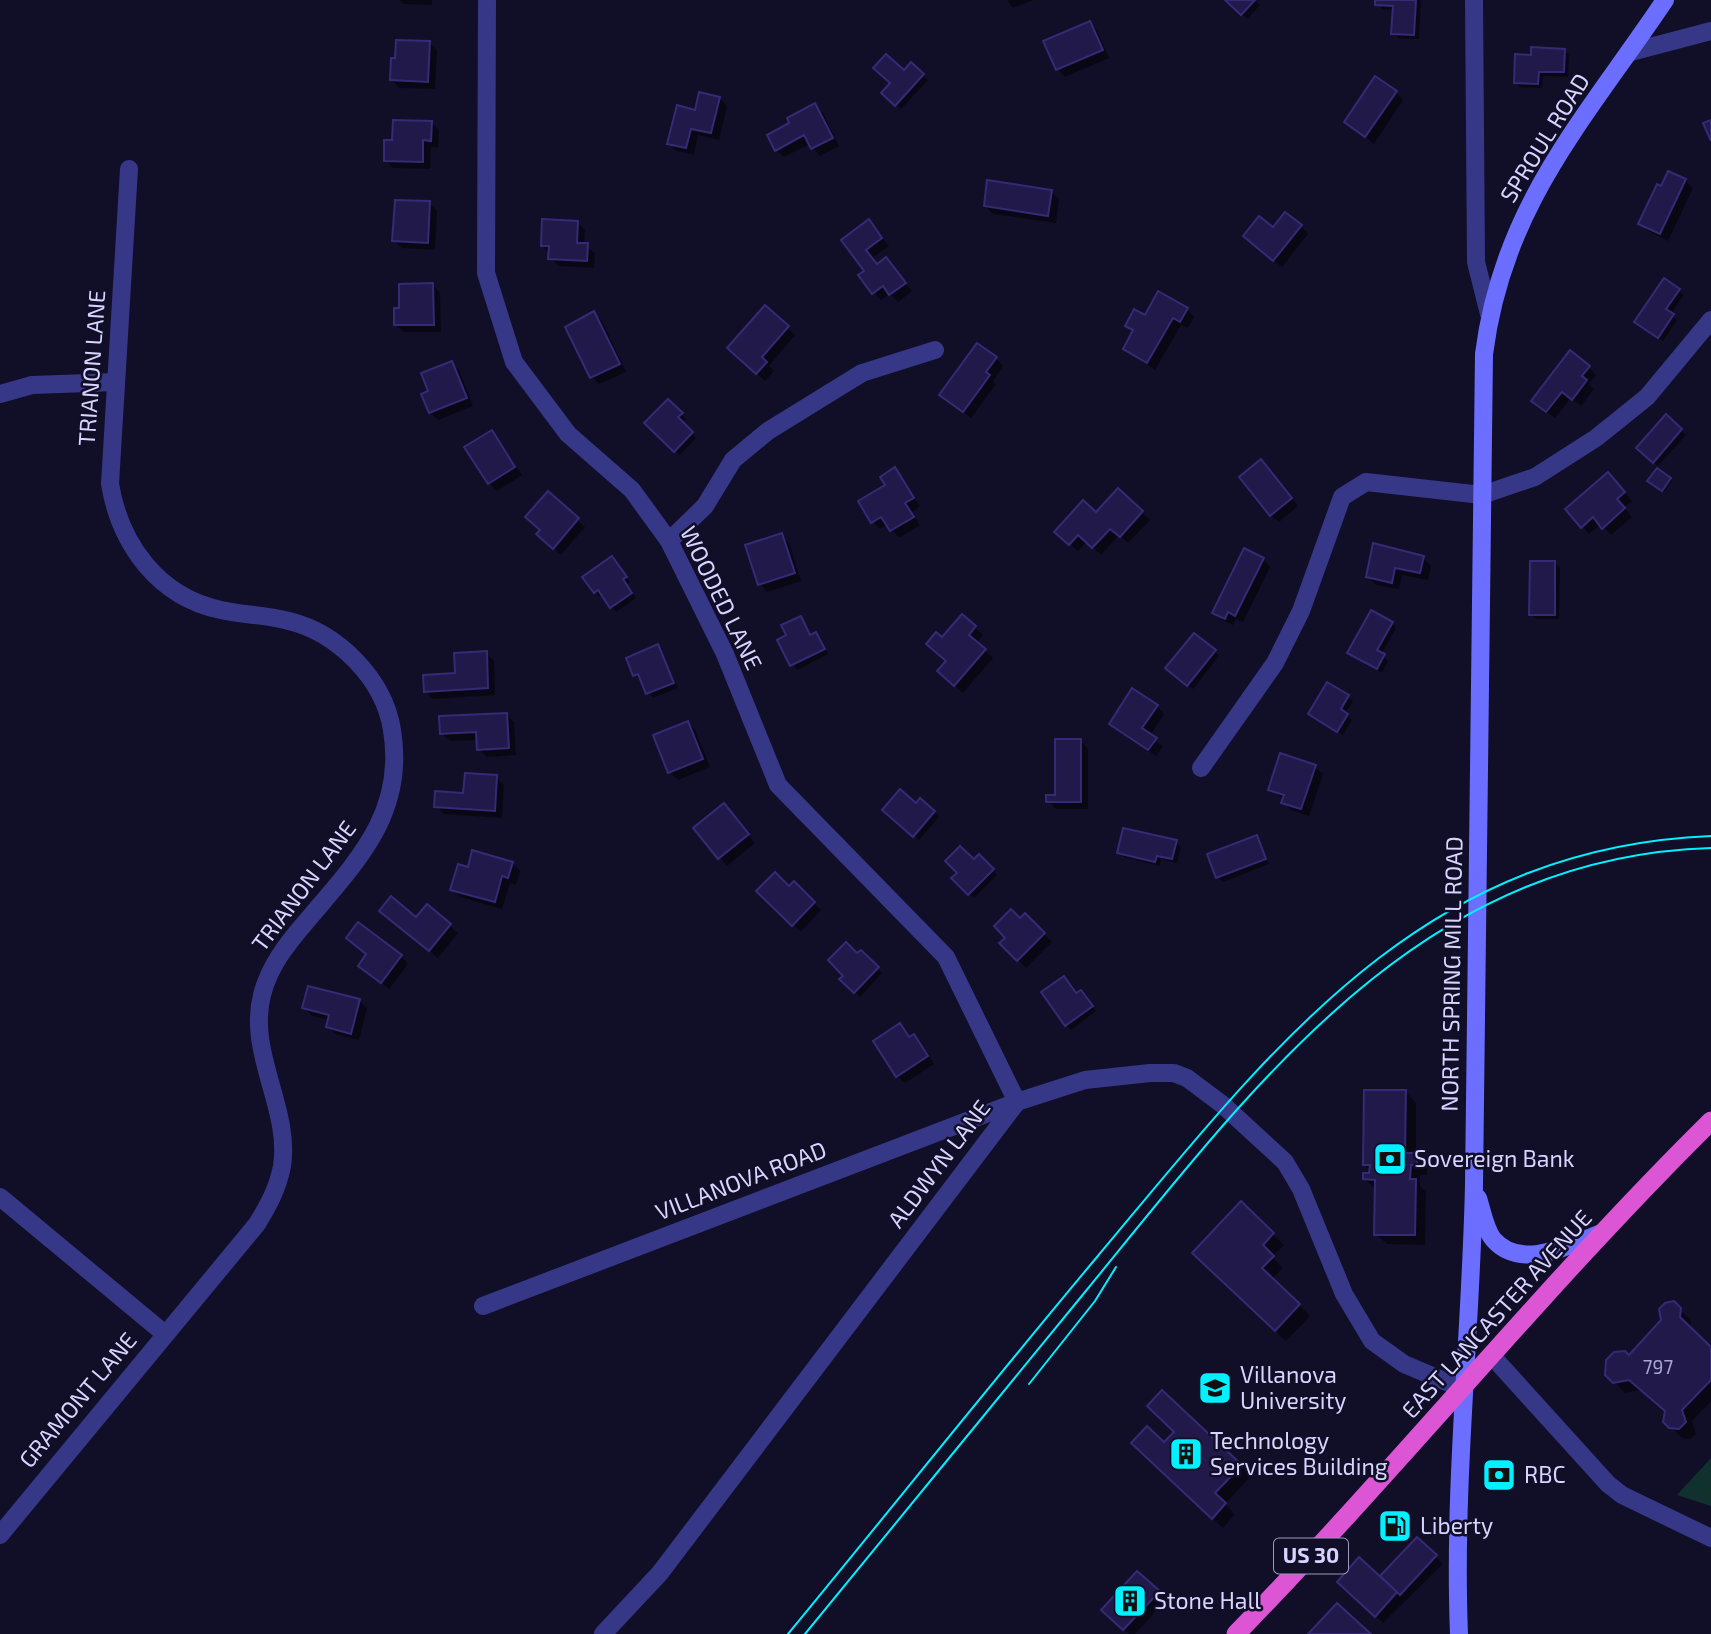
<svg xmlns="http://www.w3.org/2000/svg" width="1711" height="1634" viewBox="0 0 1711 1634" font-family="'Exo 2',sans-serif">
<rect width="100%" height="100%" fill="#110e27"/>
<polygon fill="#11312f" points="1711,1458 1711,1506 1677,1495"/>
<g fill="#0007">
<polygon points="400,0 432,0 432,5 404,4"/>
<polygon points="1007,0 1034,0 1013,8"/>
<polygon points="1227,0 1254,0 1260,5 1247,19"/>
<polygon points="1377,0 1421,0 1419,39 1398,38 1393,33 1394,10 1382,9"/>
<polygon points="1090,23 1097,31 1109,58 1065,77 1058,69 1046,42"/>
<polygon points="429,42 437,50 435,89 399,88 392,80"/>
<polygon points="1564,50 1569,55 1568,77 1543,76 1542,88 1520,87 1515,82 1532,57"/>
<polygon points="911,64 928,80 901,109 883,93"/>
<polygon points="1396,92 1403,100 1374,144 1346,122"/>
<polygon points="719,98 727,106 719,140 698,135 694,155 677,151 669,144 696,112"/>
<polygon points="815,105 823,113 839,146 820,156 810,144 784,157 776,150 792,124"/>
<polygon points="431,122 439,130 438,148 431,147 430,169 393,168 385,160 394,142"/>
<polygon points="1685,180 1693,188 1668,241 1648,231 1640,223 1662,188"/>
<polygon points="1051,192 1059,199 1056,223 993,214 985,206"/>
<polygon points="429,203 437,211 435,250 402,248 394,241"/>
<polygon points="577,222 585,230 584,245 595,253 594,268 558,266 543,246"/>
<polygon points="868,222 889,246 872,258 878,265 886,259 912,291 898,302 890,294 881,300 874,293 861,275 866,271 843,241"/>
<polygon points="1301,226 1308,234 1282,267 1253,244 1273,229"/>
<polygon points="1664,280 1684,295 1671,314 1677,320 1663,341 1641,326"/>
<polygon points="433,285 440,293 441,332 404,332 396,325 401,310"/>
<polygon points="765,307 795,335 769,366 774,371 765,381 737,356"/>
<polygon points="1187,309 1194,317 1188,328 1181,325 1155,370 1125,349 1134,332 1127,325 1145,318"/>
<polygon points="594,313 602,321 626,372 599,384 592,377"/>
<polygon points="996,358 1003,366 993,381 996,384 971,418 942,395"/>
<polygon points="451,363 459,370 473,406 438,420 430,412 431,392"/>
<polygon points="1588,367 1596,375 1589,384 1594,389 1581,406 1571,398 1555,418 1541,408"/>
<polygon points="668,401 686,419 681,423 696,438 680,455 647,423"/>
<polygon points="1666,417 1686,435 1658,466 1638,448"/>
<polygon points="492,432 522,475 497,491 489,483"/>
<polygon points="895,469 920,506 912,512 920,525 899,538 888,525 880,529 873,522"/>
<polygon points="1268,469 1298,506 1279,522 1271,515"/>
<polygon points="1658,470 1672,481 1664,492 1650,481"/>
<polygon points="1615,482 1632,501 1624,507 1632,517 1611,535 1601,524 1589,534 1582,526"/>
<polygon points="1118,491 1150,520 1128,543 1119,535 1101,555 1087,542 1078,551 1065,539 1096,515"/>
<polygon points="548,494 585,527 561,555 546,542 542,530"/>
<polygon points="781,535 789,543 801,581 767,592 760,584"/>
<polygon points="1375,545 1423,558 1431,566 1428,580 1402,575 1399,589 1376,585 1368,577"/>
<polygon points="1263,559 1270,567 1243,622 1236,619 1233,625 1222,620 1214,612"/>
<polygon points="617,563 630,582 626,585 636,598 616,612 603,594 600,597 595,592"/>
<polygon points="1555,563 1560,568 1559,619 1536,619 1531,614"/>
<polygon points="962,616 983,635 976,643 993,658 963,693 947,679 947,661 942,639"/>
<polygon points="800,618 812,636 816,634 821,638 828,654 797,670 780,641 789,636"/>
<polygon points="1392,623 1396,628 1381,655 1388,661 1382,673 1349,652"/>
<polygon points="658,646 678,688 653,698 642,679 635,675"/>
<polygon points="1215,652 1219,656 1193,689 1172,672"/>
<polygon points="486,653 494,661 495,695 433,699 425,691 457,675"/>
<polygon points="1348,697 1353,701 1345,714 1352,720 1343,735 1310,714"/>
<polygon points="1157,706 1164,714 1150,736 1163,747 1156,756 1111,724"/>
<polygon points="507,715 514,722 516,755 487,757 479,749 478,740 450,741 442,734"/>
<polygon points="688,723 695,730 710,767 678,780 670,772"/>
<polygon points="1081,741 1088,749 1088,809 1056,809 1048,801 1056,797"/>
<polygon points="1315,767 1323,774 1309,816 1291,810 1283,802 1284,799 1270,789"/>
<polygon points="496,777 504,785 502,818 444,814 436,806 465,795"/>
<polygon points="920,801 939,817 919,840 889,815 916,805"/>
<polygon points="731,813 755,843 727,866 696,829"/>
<polygon points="1256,837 1269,864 1223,882 1218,877"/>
<polygon points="1176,842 1181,847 1177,863 1161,859 1160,866 1124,857 1119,852"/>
<polygon points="979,856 997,875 974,898 954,878"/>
<polygon points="512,863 520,871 516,885 510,883 502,909 460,897 452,889 469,869"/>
<polygon points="794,884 821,910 801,932 759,891 789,889"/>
<polygon points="427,906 458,933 438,958 389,918 416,919"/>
<polygon points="1025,916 1052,942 1026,968 1002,943"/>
<polygon points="861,952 882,973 860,997 842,979"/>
<polygon points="368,955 401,956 408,964 389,989 360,966"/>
<polygon points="1077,994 1085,997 1096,1011 1071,1030 1066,1025"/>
<polygon points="359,1001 367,1008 359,1040 336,1034 328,1027 330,1020 312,1016 304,1008"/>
<polygon points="900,1025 910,1038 913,1036 921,1044 934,1064 905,1083 897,1076"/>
<polygon points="1406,1092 1416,1103 1416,1154 1427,1166 1427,1175 1420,1175 1420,1186 1426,1192 1425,1245 1387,1244 1376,1234 1376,1190 1365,1179 1371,1175 1365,1164"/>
<polygon points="1241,1204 1284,1245 1272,1257 1283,1268 1272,1279 1310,1316 1286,1341 1205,1264"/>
<polygon points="1674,1303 1691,1321 1690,1329 1711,1349 1711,1401 1692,1421 1696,1434 1690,1439 1682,1438 1665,1421 1666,1412 1641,1390 1625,1393 1607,1374 1629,1357 1663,1321"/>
<polygon points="1164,1444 1240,1466 1251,1476 1225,1504 1235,1514 1223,1528 1144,1454"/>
<polygon points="1417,1539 1443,1564 1383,1623 1347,1589 1380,1579"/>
<polygon points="1158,1592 1166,1600 1135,1634 1129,1634 1103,1610"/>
</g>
<g fill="#211949" stroke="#362a76" stroke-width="2">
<polygon points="1225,0 1255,0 1241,15"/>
<polygon points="1375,0 1416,0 1414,35 1391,34 1393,6 1375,5"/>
<polygon points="1090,21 1103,50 1056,70 1043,41"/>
<polygon points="396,40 430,41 428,82 390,80 391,58 395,58"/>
<polygon points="1531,47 1565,49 1564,72 1539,72 1538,84 1514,83 1515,54 1531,55"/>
<polygon points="886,54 904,70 911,62 924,74 895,106 881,93 890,83 873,68"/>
<polygon points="1375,76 1397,91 1365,137 1344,122"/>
<polygon points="699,92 720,97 711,133 691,129 686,148 667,144 677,105 695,110"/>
<polygon points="815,103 833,138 811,149 804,135 775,151 767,135 789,123 787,118"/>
<polygon points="393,120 432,121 431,141 423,140 423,162 384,161 384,140 392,140"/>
<polygon points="1711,120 1711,141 1703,123"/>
<polygon points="1668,171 1686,179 1660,234 1638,224 1657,184 1661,186"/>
<polygon points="987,180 1052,190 1048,216 984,206"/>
<polygon points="395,200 430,201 428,243 392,241"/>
<polygon points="1285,212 1302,225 1273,261 1243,236 1259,216 1273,227"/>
<polygon points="542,219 578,221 577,243 588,243 587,261 548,259 549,246 541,246"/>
<polygon points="869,219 882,238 866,250 877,264 886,257 906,283 889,295 883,286 872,294 858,275 864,271 841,240"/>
<polygon points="1664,278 1680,289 1666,309 1674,314 1658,338 1634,322"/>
<polygon points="433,283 434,325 394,325 394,308 399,308 399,284"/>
<polygon points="1158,291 1188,308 1180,322 1173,318 1147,363 1123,349 1133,330 1125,326 1134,309 1145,315"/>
<polygon points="765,305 789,326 762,357 767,362 756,374 727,348"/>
<polygon points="594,311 620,364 590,378 565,327"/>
<polygon points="977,343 997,357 986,372 990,375 963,412 939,395"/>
<polygon points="1570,350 1590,366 1582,376 1587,380 1572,400 1562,392 1546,412 1531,401"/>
<polygon points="452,361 467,398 429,413 421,394 428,391 421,373"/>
<polygon points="668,399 683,413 678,417 693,432 674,452 644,423"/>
<polygon points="1666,414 1682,429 1653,463 1636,448"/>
<polygon points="492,430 515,467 488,484 464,447"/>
<polygon points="1261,459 1292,498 1270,516 1239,477"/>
<polygon points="895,467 914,498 905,503 914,517 890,531 881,517 871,523 858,501 885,485 880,477"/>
<polygon points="1657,468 1671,478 1662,491 1647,481"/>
<polygon points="1608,472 1625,492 1617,499 1625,508 1602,529 1593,517 1581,528 1565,509"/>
<polygon points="1118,488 1143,511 1120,537 1110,529 1092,548 1078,535 1069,545 1054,532 1083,500 1096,512"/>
<polygon points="548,491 579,518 553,549 536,534 540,530 525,517"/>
<polygon points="782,533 795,573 758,585 745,545"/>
<polygon points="1373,543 1424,556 1420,573 1395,568 1392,583 1366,577"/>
<polygon points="1244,548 1264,558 1235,616 1228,612 1225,619 1212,613"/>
<polygon points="612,556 627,577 623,579 632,593 610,608 598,590 594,593 582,577"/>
<polygon points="1530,561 1555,561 1555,615 1529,615"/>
<polygon points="1371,610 1393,622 1377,650 1385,654 1377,669 1347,653"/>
<polygon points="962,614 976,626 969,635 986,649 954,686 937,671 946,661 926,644 936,632 942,637"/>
<polygon points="801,616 810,635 816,632 825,649 790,666 777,640 786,635 781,625"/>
<polygon points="1194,633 1216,650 1187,686 1165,668"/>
<polygon points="658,644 674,683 646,694 638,674 633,676 626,658"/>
<polygon points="487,651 488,688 424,692 423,675 455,673 454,653"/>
<polygon points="1327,682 1349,695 1341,709 1348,714 1337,732 1308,714"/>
<polygon points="1132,688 1158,705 1142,728 1157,738 1148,750 1109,724"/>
<polygon points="507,713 509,748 477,750 476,732 440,734 439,716"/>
<polygon points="688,721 703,759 668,773 653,735"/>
<polygon points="1055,739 1081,739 1081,802 1046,802 1046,795 1055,795"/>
<polygon points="1280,753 1316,765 1301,809 1281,803 1284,795 1268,790"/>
<polygon points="465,773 497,775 495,811 434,807 435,791 463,793"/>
<polygon points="900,789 916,803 920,798 935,811 913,837 882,810"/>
<polygon points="724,803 749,834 718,859 693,828"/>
<polygon points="1123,828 1177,840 1172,859 1157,856 1155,862 1117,853"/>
<polygon points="1257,835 1266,859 1216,878 1207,854"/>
<polygon points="960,846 974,859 979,854 994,869 968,895 951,878 957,873 945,861"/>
<polygon points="472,850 513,862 508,878 502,876 495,902 450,890 458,864 468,867"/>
<polygon points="775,872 789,886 794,881 815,902 792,926 756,891"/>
<polygon points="391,896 416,917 427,904 451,924 429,951 379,911"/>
<polygon points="1011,909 1020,918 1025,913 1045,933 1017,961 999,943 1005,938 994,926"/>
<polygon points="358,922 402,955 381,983 358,966 366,954 346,938"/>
<polygon points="846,942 857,953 861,950 879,967 854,993 839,979 843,976 828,960"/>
<polygon points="1064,976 1076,993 1081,990 1093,1006 1065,1026 1041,992"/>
<polygon points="308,986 360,999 351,1034 326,1027 329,1015 302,1008"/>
<polygon points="900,1023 909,1037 914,1034 928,1056 896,1077 873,1041"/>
<polygon points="1364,1090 1406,1090 1405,1153 1417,1153 1417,1165 1411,1165 1410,1179 1416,1179 1415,1235 1374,1235 1375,1180 1363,1179 1363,1173 1369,1173 1370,1165 1363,1165"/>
<polygon points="1241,1201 1274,1233 1263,1245 1274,1256 1262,1268 1300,1304 1275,1331 1192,1253"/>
<polygon points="1674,1301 1681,1308 1680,1317 1711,1347 1711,1380 1682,1410 1686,1422 1679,1429 1669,1428 1663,1422 1665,1411 1629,1380 1613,1383 1605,1375 1606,1360 1614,1352 1625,1351 1629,1355 1661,1320 1659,1309 1665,1303"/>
<polygon points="1162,1390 1242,1465 1215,1493 1226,1503 1212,1519 1131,1443 1147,1426 1164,1442 1174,1432 1147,1406"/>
<polygon points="1417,1537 1437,1555 1400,1595 1380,1576"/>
<polygon points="1359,1557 1397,1592 1375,1617 1337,1582"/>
<polygon points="1137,1571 1160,1591 1123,1630 1101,1610"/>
<polygon points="1337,1603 1371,1634 1308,1634"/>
</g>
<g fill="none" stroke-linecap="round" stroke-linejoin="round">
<g stroke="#373788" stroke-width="18">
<polyline points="487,0 486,273 514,362 568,434 632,490 669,541 725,654 778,785 946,957 1017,1102"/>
<polyline points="1474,0 1476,262 1489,314"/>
<polyline points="1631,52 1711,31"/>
<polyline points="0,394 32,385 116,382"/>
<polyline points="669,541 705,506 733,460 768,431 862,373 935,350"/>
<polyline points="1201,768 1275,663 1301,611 1342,497 1366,482 1482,495 1535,477 1596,438 1647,397 1711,320"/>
<polyline points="0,1197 165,1334"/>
<polyline points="483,1306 1017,1102 1085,1080 1150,1073 1174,1073 1187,1078 1223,1105 1285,1162 1301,1189 1344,1294 1372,1341 1404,1364 1463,1389"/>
<polyline points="1492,1356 1608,1484 1622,1495 1711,1538"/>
<path d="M0,1535L257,1224C268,1206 278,1188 282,1166C291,1109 247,1053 262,995C269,967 286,945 305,923C355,863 406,815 392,730C384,679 338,633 289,621C267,615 243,615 221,610C158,597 120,544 110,484L129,169"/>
<polyline points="603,1634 660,1573 1017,1102"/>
</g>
<g stroke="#6b6eff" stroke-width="18">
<path d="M1478,1198C1482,1210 1485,1229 1493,1239C1521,1272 1570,1244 1602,1233"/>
<path d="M1459,1634C1453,1484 1471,1334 1474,1184C1479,908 1479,631 1484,354C1503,205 1585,119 1665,0"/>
</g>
<path stroke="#dc55d5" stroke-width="19" d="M1236,1634C1399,1467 1545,1285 1711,1121"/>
<g stroke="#00f1ff" stroke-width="2">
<polyline points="1029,1384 1095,1301 1116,1267"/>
<path d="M788,1634C891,1509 993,1381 1097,1257C1269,1052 1418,848 1711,836"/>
<path d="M805,1634C898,1520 992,1406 1085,1292C1253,1087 1418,857 1711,848"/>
</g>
</g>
<defs>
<symbol id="bank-square" viewBox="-11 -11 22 22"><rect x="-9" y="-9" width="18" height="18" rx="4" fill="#00f1ff" stroke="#110e27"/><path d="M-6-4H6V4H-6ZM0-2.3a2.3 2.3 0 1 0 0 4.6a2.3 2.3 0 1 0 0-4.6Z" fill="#111"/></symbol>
<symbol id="university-square" viewBox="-11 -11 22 22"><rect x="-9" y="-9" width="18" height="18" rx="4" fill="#00f1ff" stroke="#110e27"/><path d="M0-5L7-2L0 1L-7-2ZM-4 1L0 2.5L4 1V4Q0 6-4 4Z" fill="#111"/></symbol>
<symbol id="building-square" viewBox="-11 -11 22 22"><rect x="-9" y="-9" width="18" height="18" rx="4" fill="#00f1ff" stroke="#110e27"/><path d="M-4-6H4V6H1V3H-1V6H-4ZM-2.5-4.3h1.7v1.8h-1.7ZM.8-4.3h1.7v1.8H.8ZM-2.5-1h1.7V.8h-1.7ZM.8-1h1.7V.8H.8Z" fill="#111"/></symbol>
<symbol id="fuel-square" viewBox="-11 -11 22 22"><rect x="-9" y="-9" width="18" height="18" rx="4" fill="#00f1ff" stroke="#110e27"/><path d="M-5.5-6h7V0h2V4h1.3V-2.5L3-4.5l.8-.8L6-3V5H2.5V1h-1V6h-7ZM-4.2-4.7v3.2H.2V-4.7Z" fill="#111"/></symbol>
</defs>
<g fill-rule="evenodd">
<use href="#bank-square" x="1371" y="1140" width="38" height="38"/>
<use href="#university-square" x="1196" y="1369" width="38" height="38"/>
<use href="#building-square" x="1167" y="1435" width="38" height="38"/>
<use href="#bank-square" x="1480" y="1456" width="38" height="38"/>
<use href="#fuel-square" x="1376" y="1507" width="38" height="38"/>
<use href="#building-square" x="1111" y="1582" width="38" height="38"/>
</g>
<g text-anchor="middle" stroke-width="5" stroke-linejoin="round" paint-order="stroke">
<g font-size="19" fill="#aaa5d2">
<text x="1658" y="1374">797</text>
</g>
<rect fill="#110e27" stroke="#9c99be" stroke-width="2" x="1274" y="1538.5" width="74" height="35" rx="5"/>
<g font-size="21" font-weight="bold" fill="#d7d4ff">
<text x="1311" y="1563">US 30</text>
</g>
<g font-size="23" fill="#d7d4ff" stroke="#110e27">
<text transform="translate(1545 138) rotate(-58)" y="8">SPROUL ROAD</text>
<text transform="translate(92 368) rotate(-86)" y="8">TRIANON LANE</text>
<text transform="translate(721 598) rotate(64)" y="8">WOODED LANE</text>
<text transform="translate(304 886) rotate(-53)" y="8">TRIANON LANE</text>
<text transform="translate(1452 974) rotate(-89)" y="8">NORTH SPRING MILL ROAD</text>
<text transform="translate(939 1164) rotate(-53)" y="8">ALDWYN LANE</text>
<text transform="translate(741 1181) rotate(-21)" y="8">VILLANOVA ROAD</text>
<text transform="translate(1497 1314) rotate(-48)" y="8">EAST LANCASTER AVENUE</text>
<text transform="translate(78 1400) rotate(-50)" y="8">GRAMONT LANE</text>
</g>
<g font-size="23" fill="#d7d4ff" stroke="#110e27" text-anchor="start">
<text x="1414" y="1167">Sovereign Bank</text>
<text x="1240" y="1383">Villanova<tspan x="1240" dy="26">University</tspan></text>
<text x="1210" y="1449">Technology<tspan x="1210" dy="26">Services Building</tspan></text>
<text x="1524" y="1483">RBC</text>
<text x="1420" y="1534">Liberty</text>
<text x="1154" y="1609">Stone Hall</text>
</g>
</g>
</svg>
